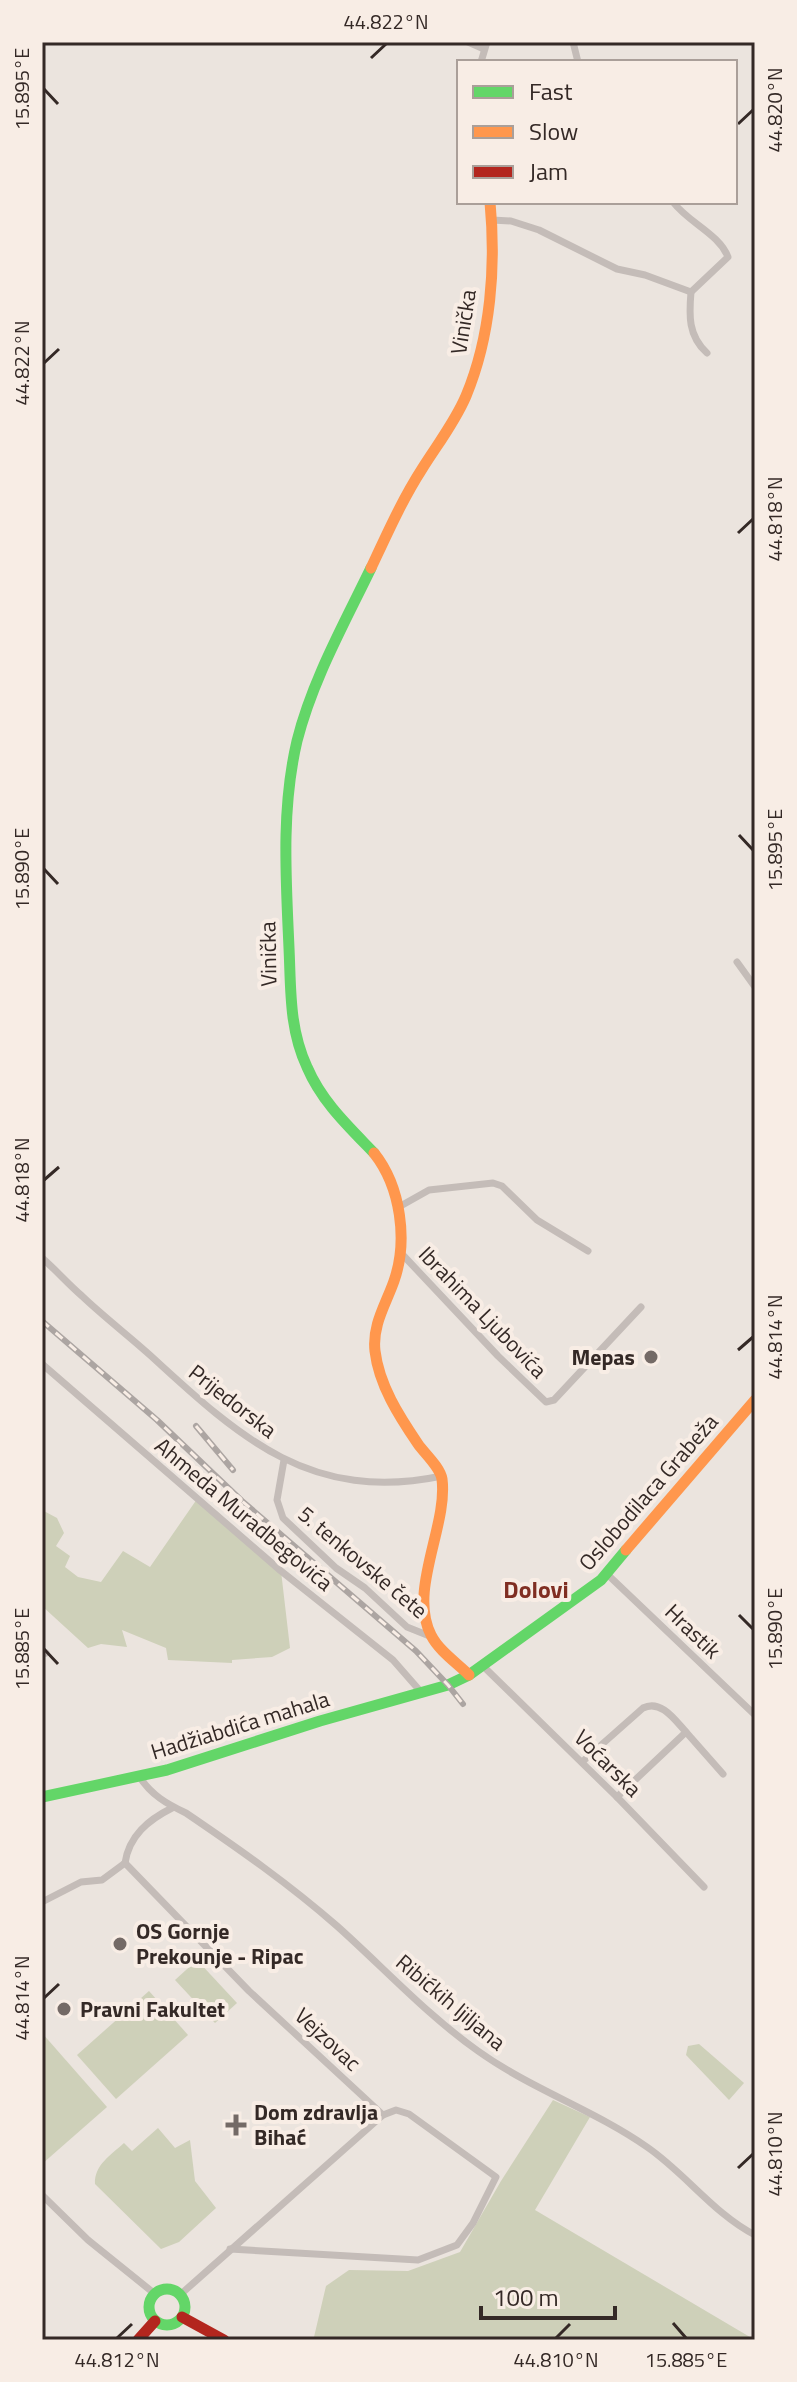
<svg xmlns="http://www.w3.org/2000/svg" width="797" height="2382" viewBox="0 0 797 2382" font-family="'Titillium Web',sans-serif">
<rect width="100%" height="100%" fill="#ebe4de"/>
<g fill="#ced0b9">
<polygon points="197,1499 281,1571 290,1648 272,1657 232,1660 232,1663 168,1660 166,1648 122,1630 127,1647 101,1644 88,1648 42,1606 42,1510 57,1518 64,1533 56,1546 70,1556 65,1567 78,1577 101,1582 123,1551 150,1567"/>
<polygon points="197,1960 237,2003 215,2023 175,1980"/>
<polygon points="149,1991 188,2035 116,2099 77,2055"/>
<polygon points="42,2033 107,2107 42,2164"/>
<polygon points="699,2044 744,2083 729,2100 686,2055 688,2046"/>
<polygon points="553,2100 590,2117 535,2210 755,2340 302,2340 314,2337 326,2286 349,2270 408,2271 460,2252 501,2181"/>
<path d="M158,2128L175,2148L190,2140L195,2181L216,2208L179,2242L161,2249L95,2184C94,2165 111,2155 124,2143L132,2151Z"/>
</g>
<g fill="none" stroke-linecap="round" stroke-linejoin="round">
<g stroke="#c4bcb8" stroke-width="7">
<polyline points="468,42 484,49"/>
<polyline points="573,42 578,62"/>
<polyline points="481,62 487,42"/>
<path d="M492,220L511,221L539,230L617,269L645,275L691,292L728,257C719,234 689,223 673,202"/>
<path d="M691,292C689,315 688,336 707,353"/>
<polyline points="737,962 755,987"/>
<polyline points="397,1208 429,1190 493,1183 502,1186 537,1220 588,1251"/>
<polyline points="401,1253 498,1356 546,1402 554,1400 641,1307"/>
<path d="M42,1258C56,1270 68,1284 82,1296C104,1317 129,1336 151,1356C241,1439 312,1503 442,1476"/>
<polyline points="42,1364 281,1571 393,1660 421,1692"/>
<polyline points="284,1460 277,1500 283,1518 336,1568 365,1588 407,1627 432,1637"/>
<polyline points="607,1574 755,1715"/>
<polyline points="42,1651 46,1653"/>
<polyline points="484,1667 617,1797 704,1887"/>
<polyline points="686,1732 723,1774"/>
<path d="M582,1762L643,1708C661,1699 675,1720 686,1732L617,1797"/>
<path d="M139,1776C151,1795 167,1804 186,1813C239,1849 289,1884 337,1926C384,1968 427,2015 478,2051C531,2089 594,2110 647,2147C685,2173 714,2214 755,2235"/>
<polyline points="125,1863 249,1991 383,2115 181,2294"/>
<path d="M125,1863C129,1836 148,1820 172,1808"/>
<polyline points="42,1902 81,1882 102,1880 125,1863"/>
<polyline points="42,2195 88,2240 155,2294"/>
<polyline points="230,2249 418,2260 457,2245 473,2223 496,2177 409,2114 396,2110 383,2115"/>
</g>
<g stroke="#63d668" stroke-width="11">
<path d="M371,568C344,624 312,681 297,741C281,809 286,879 289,948C291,990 289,1028 307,1067C322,1102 348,1126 374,1153"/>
<polyline points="42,1797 167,1770 320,1721 448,1685 469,1675 601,1580 626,1550"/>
<circle cx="167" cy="2307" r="18"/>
</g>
<g stroke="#ff974d" stroke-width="11">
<path d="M371,568C387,534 402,500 422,469C437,445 455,422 466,396C491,336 496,266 490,202"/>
<path d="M374,1153C401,1187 408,1241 394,1281C386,1304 372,1325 375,1351C379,1385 399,1416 418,1444C425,1454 440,1467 442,1479C448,1526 408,1590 431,1635C439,1651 457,1663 469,1675"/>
<polyline points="626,1550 755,1400"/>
</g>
<g stroke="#b3261e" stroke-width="11">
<polyline points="182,2317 224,2340"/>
<polyline points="138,2340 155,2321"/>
</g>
<defs>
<g id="rail">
<polyline points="42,1321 157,1420 242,1501 416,1651 448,1685 463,1704"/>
<polyline points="196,1426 233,1470"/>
</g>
</defs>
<use href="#rail" stroke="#aca5a2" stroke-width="6"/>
<use href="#rail" stroke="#f8ede5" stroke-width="3" stroke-dasharray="9" stroke-linecap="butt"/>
</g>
<path fill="none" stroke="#342926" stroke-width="3" d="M371,58L386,44M44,89L58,104M738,124L753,110M44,363L59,349M738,533L753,519M739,835L753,850M44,869L58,884M44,1180L59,1167M738,1350L753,1337M739,1615L753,1629M44,1649L58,1664M44,1998L59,1984M738,2168L753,2154M673,2323L686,2338M117,2338L132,2324M556,2338L570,2324"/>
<g fill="#746a66" stroke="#f8ede5" stroke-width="3">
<circle cx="651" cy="1357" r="8"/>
<circle cx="120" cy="1944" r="8"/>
<circle cx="64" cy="2009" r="8"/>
<path d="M232 2113h8v8h8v8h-8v8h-8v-8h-8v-8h8z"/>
</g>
<g text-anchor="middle" stroke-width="8" stroke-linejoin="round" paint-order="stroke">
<g font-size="22" fill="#342926" stroke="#f8ede5">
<text transform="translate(463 322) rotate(-81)" y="8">Vinička</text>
<text transform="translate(268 954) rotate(-91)" y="8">Vinička</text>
<text transform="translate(483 1312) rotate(46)" y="8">Ibrahima Ljubovića</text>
<text transform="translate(233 1401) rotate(38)" y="8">Prijedorska</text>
<text transform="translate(648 1492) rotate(-49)" y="8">Oslobodilaca Grabeža</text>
<text transform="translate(244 1514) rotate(40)" y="8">Ahmeda Muradbegovića</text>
<text transform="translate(363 1562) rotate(40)" y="8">5. tenkovske čete</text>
<text transform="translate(693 1631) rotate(44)" y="8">Hrastik</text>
<text transform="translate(240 1725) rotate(-17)" y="8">Hadžiabdića mahala</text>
<text transform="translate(608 1763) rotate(45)" y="8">Voćarska</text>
<text transform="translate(451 2002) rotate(40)" y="8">Ribićkih ljiljana</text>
<text transform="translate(328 2039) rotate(43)" y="8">Vejzovac</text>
</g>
<g font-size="22" font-weight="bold" fill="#342926" stroke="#f8ede5" text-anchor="start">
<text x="635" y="1365" text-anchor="end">Mepas</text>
<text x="136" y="1939">OS Gornje<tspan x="136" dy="25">Prekounje - Ripac</tspan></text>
<text x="80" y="2017">Pravni Fakultet</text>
<text x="254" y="2120">Dom zdravlja<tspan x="254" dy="25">Bihać</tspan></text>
</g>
<g font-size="24" font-weight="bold" fill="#802e22" stroke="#f8ede5">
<text x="536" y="1598">Dolovi</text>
</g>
</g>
<rect width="797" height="2382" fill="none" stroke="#f8ede5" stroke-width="88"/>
<rect x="457" y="60" width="280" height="144" fill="#f8ede5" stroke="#aa9f99" stroke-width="2"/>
<rect x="473" y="86" width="40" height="12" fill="#63d668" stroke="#aa9f99" stroke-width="2"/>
<text x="529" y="100" font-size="24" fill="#342926">Fast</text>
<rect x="473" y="126" width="40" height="12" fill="#ff974d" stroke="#aa9f99" stroke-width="2"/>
<text x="529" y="140" font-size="24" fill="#342926">Slow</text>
<rect x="473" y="166" width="40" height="12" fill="#b3261e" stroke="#aa9f99" stroke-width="2"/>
<text x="529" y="180" font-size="24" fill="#342926">Jam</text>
<path d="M481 2306v12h134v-12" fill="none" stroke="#342926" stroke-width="4"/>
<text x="493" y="2306" font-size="24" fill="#342926" stroke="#f8ede5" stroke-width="6" paint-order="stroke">100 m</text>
<rect x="44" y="44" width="709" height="2294" fill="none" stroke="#342926" stroke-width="3"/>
<g font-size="20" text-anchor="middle" fill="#342926">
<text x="386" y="29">44.822°N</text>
<text transform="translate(22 89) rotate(-90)" y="7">15.895°E</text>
<text transform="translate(775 110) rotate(-90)" y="7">44.820°N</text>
<text transform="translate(22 363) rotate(-90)" y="7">44.822°N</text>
<text transform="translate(775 519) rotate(-90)" y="7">44.818°N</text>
<text transform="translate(775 850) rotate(-90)" y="7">15.895°E</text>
<text transform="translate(22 869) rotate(-90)" y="7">15.890°E</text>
<text transform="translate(22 1180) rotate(-90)" y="7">44.818°N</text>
<text transform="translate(775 1337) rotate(-90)" y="7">44.814°N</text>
<text transform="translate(775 1629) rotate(-90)" y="7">15.890°E</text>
<text transform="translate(22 1649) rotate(-90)" y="7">15.885°E</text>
<text transform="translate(22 1998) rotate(-90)" y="7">44.814°N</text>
<text transform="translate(775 2154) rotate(-90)" y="7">44.810°N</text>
<text x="117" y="2367">44.812°N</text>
<text x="556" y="2367">44.810°N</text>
<text x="686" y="2367">15.885°E</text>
</g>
</svg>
